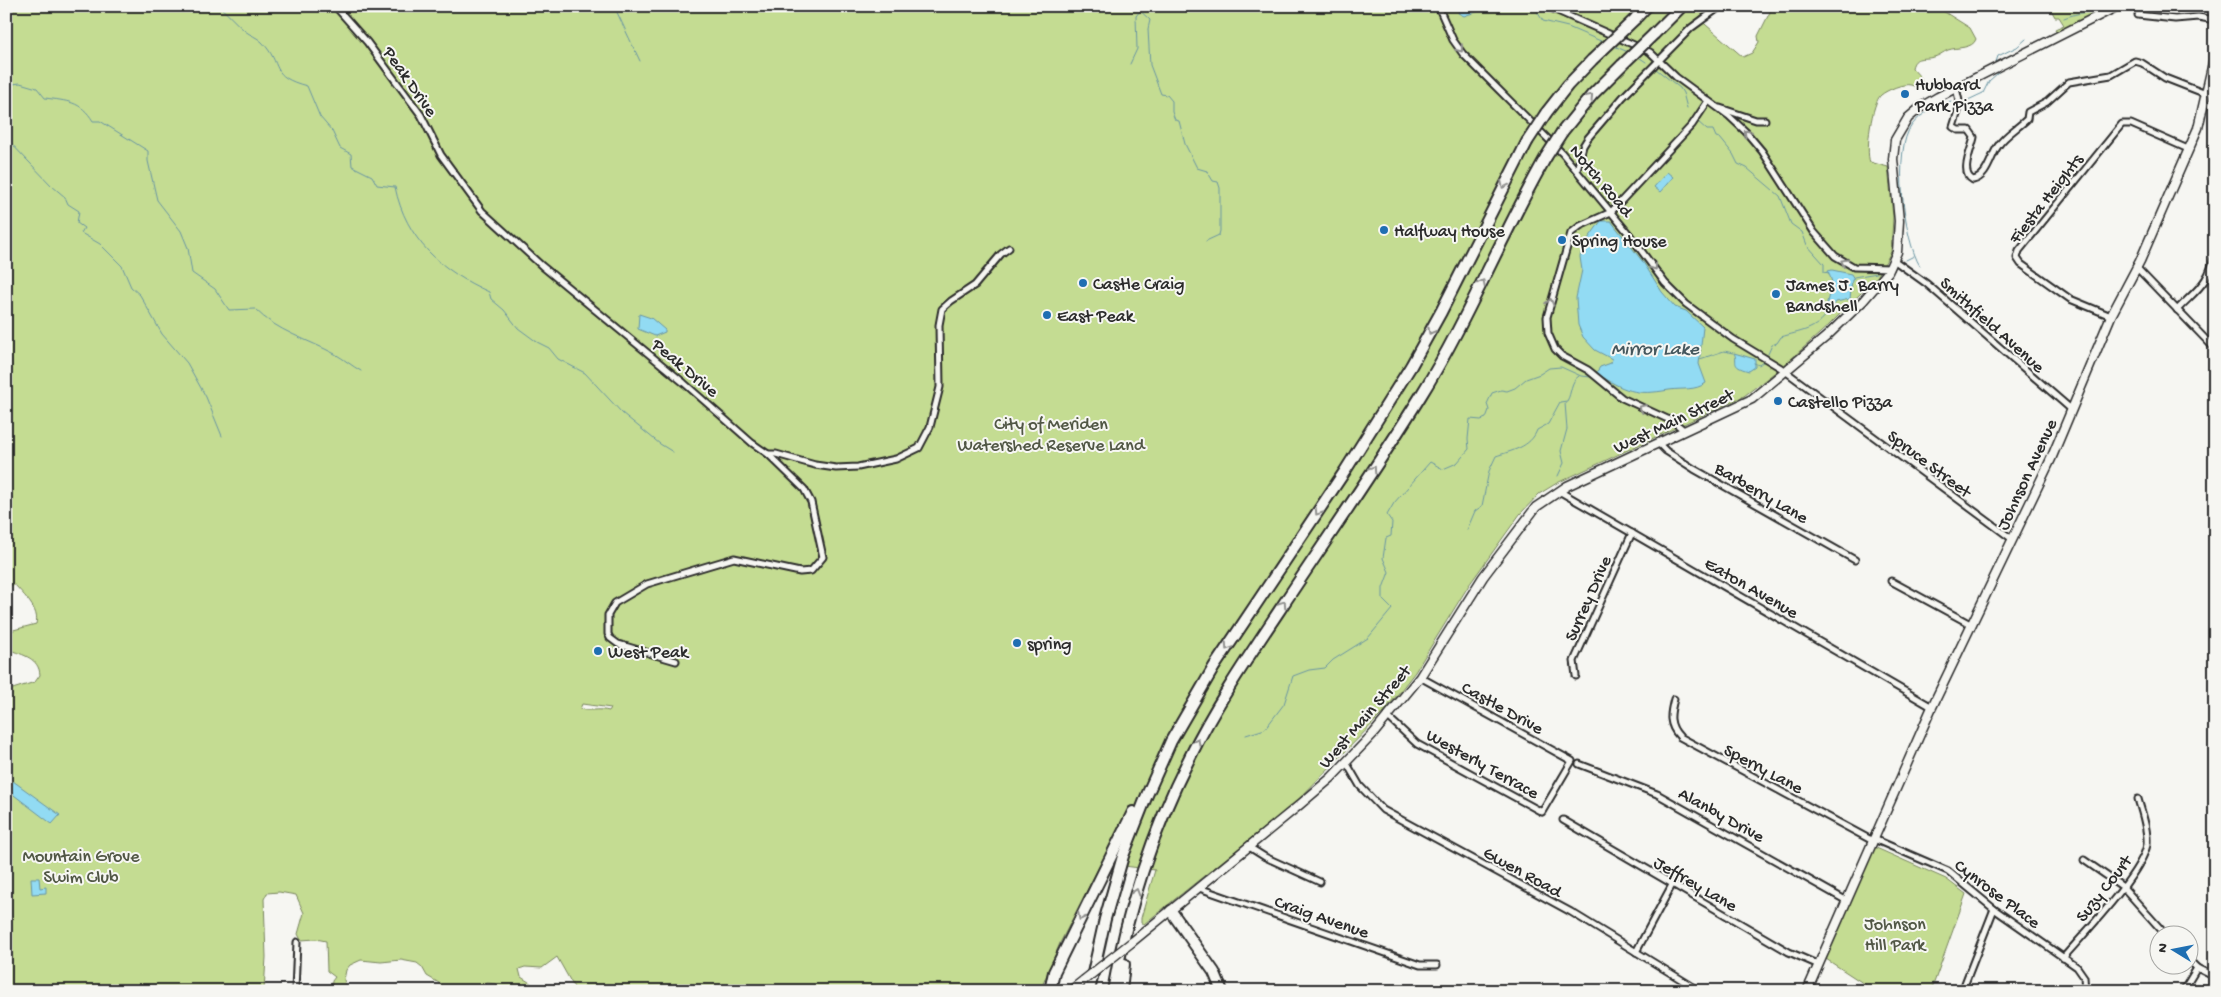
<svg xmlns="http://www.w3.org/2000/svg" width="2221" height="997" viewBox="0 0 2221 997" font-family="'Gochi Hand',sans-serif">
<rect width="100%" height="100%" fill="#f6f6f2"/>
<filter id="ink" filterUnits="userSpaceOnUse"><feTurbulence type="fractalNoise" baseFrequency=".02" numOctaves="2"/><feDisplacementMap in="SourceGraphic" scale="10" xChannelSelector="R" yChannelSelector="G"/><feConvolveMatrix kernelMatrix="1 2 1 2 8 2 1 2 1" color-interpolation-filters="sRGB"/></filter>
<g filter="url(#ink)">
<g fill="#c4dc92" stroke="#78845e" fill-rule="evenodd">
<path d="M6,6H1712L1698,18L1743,57L1752,53L1759,42L1758,36L1773,6H1935L1970,28L1976,39C1973,49 1957,47 1948,50C1943,52 1939,56 1934,57C1923,60 1915,55 1912,68L1921,78L1923,86L1922,89C1918,88 1915,86 1911,85C1903,83 1887,90 1881,95C1872,102 1865,151 1870,162L1888,167L1893,217L1891,252L1877,277L1829,325L1782,367L1744,396L1557,483L1539,494L1520,514L1469,585L1415,672L1384,712L1295,803L1144,924L1141,923V918L1155,870L1101,863L1060,943L1040,991H576L557,957L542,968L525,967L519,969L521,977L532,984L535,991H501L496,984L487,983L477,986L475,991H445L439,983L427,976L422,967L417,963L401,960L381,962L361,960L350,965L346,970L344,980L347,991H331L332,981L335,977L327,971L326,941L316,939L301,940L298,934L304,913L296,895L279,892L267,893L264,899L266,957L264,991H6V691L35,682L40,675C39,658 23,655 10,650L6,641V632L36,624C40,610 24,595 15,585H9L6,590ZM582,704L611,708L609,711C599,708 589,712 580,709Z"/>
<polygon points="2049,6 2079,8 2110,6 2057,33 2055,29 2064,25 2059,17 2055,17"/>
<polygon points="1874,847 1946,879 1966,894 1931,991 1872,991 1872,989 1826,959"/>
</g>
<g fill="#92dbf3" stroke="#6995a3">
<polygon points="1460,6 1485,6 1485,9 1464,16 1458,13"/>
<polygon points="1667,172 1673,177 1660,192 1654,187"/>
<path d="M1601,221H1611L1643,262L1662,292L1675,307L1686,311L1703,327L1699,364L1706,383C1695,391 1683,388 1669,390C1635,396 1625,391 1596,373L1600,367L1611,363L1612,359L1595,350L1583,337L1578,325L1576,298L1582,270L1580,257L1583,246Z"/>
<polygon points="1832,270 1851,274 1854,279 1852,280 1850,299 1836,302 1829,313 1827,302 1832,282 1828,271"/>
<polygon points="639,314 651,318 665,330 665,332 655,336 638,329"/>
<path d="M1734,353L1755,359V367L1749,371C1729,366 1739,362 1734,353Z"/>
<polygon points="13,781 60,815 52,824 6,789 7,785"/>
<polygon points="31,878 39,878 40,888 46,887 46,893 32,894"/>
</g>
<g fill="none" stroke-linecap="round" stroke-linejoin="round">
<g stroke="#6995a3" stroke-width="1">
<path d="M219,6C228,14 236,23 245,31C250,35 257,37 262,42C284,65 268,76 307,86L320,117L332,131L340,148L351,154L352,166L372,176L377,185L395,187C406,240 442,271 489,292L491,299L504,310L518,328L537,342L549,348L558,359L585,373L622,413L660,444L673,452"/>
<polyline points="614,6 640,61"/>
<polyline points="1135,6 1150,20 1148,29 1150,65 1161,94 1167,95 1172,101 1172,112 1175,120 1179,121 1185,144 1197,168 1207,171 1213,181 1218,182 1220,188 1220,231 1219,235 1206,241"/>
<polyline points="1516,6 1520,6"/>
<polyline points="1529,6 1536,10 1543,21 1568,27 1603,42"/>
<path d="M2064,18C2078,12 2091,13 2104,6"/>
<polyline points="1614,46 1628,52"/>
<polyline points="1637,56 1646,62"/>
<polyline points="1996,62 1998,56 2017,47 2026,39"/>
<polyline points="1130,64 1137,49 1136,16 1140,11"/>
<polyline points="1656,69 1680,88 1683,93 1687,108"/>
<path d="M6,85L20,83L37,88L45,98C67,101 81,101 93,121H100L148,151V161L157,200L181,231L188,248L192,273L215,289L229,310L255,309C276,331 309,340 335,354C344,359 352,366 361,371"/>
<polyline points="1966,101 1983,93 1989,81 1998,73"/>
<polyline points="1697,121 1707,130 1713,130 1716,137 1720,138 1733,154 1738,164 1747,168 1780,196 1791,224 1802,232 1807,245 1824,264 1824,272 1829,273"/>
<polyline points="6,138 52,186 65,197 68,204 79,211 77,223 84,228 81,233 100,244 122,266 131,287 140,295 162,334 187,363 206,397 222,436"/>
<polyline points="1906,260 1914,256"/>
<path d="M1920,266C1904,241 1892,150 1912,125C1922,112 1936,107 1951,101"/>
<polyline points="1854,277 1877,273"/>
<path d="M1768,354L1772,345L1777,343L1781,337C1800,331 1816,331 1828,312"/>
<polyline points="1700,359 1724,351 1733,353"/>
<polyline points="1754,363 1759,365 1764,361"/>
<polyline points="1558,476 1564,463 1561,451 1567,429 1565,403"/>
<path d="M1467,530L1475,511L1482,506L1489,471L1496,456C1511,451 1531,447 1537,430L1548,424L1560,402L1567,401C1572,393 1570,381 1579,376"/>
<polyline points="1246,735 1265,729 1284,704 1293,676 1309,670 1325,668 1333,660 1368,638 1392,609 1383,600 1383,588 1389,572 1383,558 1386,538 1391,536 1392,522 1387,515 1394,503 1430,462 1443,469 1457,463 1469,449 1468,439 1470,419 1481,420 1486,418 1489,410 1487,404 1492,393 1501,390 1507,391 1515,388 1526,379 1540,374 1549,368 1561,367 1581,376 1591,377"/>
</g>
<defs>
<g id="street">
<polyline points="335,6 367,42 395,80 421,115 441,155 482,211 542,266 684,383 752,443 768,454 776,454 815,465 836,468 858,467 896,459 919,448 930,427 940,387 939,325 942,309 951,301 975,285 1001,254 1009,248"/>
<polyline points="1438,6 1453,40 1463,54 1562,153 1629,234 1665,283 1686,304 1733,339 1781,368 2012,539"/>
<polyline points="1546,6 1650,52 1676,77 1729,116 1746,132 1762,151 1814,232 1835,256 1854,267 1891,268"/>
<polyline points="2138,15 2175,19 2198,17 2215,20"/>
<path d="M1956,88L1960,105L1953,127L1958,130H1969L1974,137C1972,149 1959,173 1973,180C1988,177 1990,157 1998,146C2005,135 2018,128 2027,119L2028,112L2047,102L2069,82L2111,75L2135,61L2142,63L2165,78L2206,94"/>
<polyline points="1720,108 1756,120 1765,120"/>
<polyline points="1577,170 1583,146 1588,138 1623,97 1691,28 1721,6"/>
<polyline points="1895,261 1927,284 2072,410"/>
<polyline points="2137,268 2215,349"/>
<path d="M2177,310C2197,289 2210,283 2215,252"/>
<polyline points="2111,316 2070,299 2021,264 2017,258 2019,251 2122,124 2131,124 2188,149"/>
<polyline points="1685,431 1674,422 1622,398 1588,370 1562,356 1555,349 1548,333 1547,317 1571,233 1580,226 1611,212 1692,125 1708,101"/>
<polyline points="1658,443 1666,451 1694,469 1855,560"/>
<polyline points="1559,491 1932,707"/>
<polyline points="1891,581 1972,625"/>
<polyline points="676,661 618,644 610,638 608,634 608,615 615,603 647,584 734,558 800,572 811,571 823,557 811,502 804,489 768,454"/>
<polyline points="1576,676 1574,661 1632,533"/>
<path d="M1674,699C1670,714 1668,725 1680,737L1873,841"/>
<polyline points="1388,717 1417,744 1542,812 1572,761 1420,677"/>
<polyline points="1346,762 1360,786 1383,810 1571,912 1700,991"/>
<polyline points="1579,764 1657,794 1847,901"/>
<polyline points="1563,820 1789,952 1819,965"/>
<polyline points="1874,839 1948,871 1994,909 2077,967 2084,977 2085,991"/>
<polyline points="1249,847 1265,857 1320,882"/>
<polyline points="2084,860 2123,887 2165,934"/>
<polyline points="1199,888 1420,965 1437,965"/>
<polyline points="1636,952 1672,885"/>
<path d="M2063,958C2083,935 2144,871 2147,844C2148,829 2142,813 2138,799"/>
<polyline points="2188,959 2197,968 2215,977"/>
<polyline points="295,991 297,942"/>
<polyline points="1962,991 1994,909"/>
<polyline points="2183,991 2197,968"/>
</g>
<g id="secondary">
<polyline points="1132,942 1297,807 1331,778 1374,733 1420,677 1483,577 1536,507 1567,486 1752,399 1827,336 1863,301 1888,272 1897,252 1899,221 1893,159 1895,140 1908,118 1921,107 1938,97 2118,6"/>
<polyline points="1070,991 1084,980"/>
<polyline points="1807,991 1932,707 2051,459 2111,316 2140,261 2198,128 2215,54"/>
</g>
<g id="highway">
<polyline points="1635,19 1647,6"/>
<polyline points="1654,34 1682,6"/>
<polyline points="1546,113 1568,85 1592,60"/>
<polyline points="1562,132 1592,95 1622,65"/>
<polyline points="1171,911 1214,972 1222,991"/>
<polyline points="1050,991 1054,972 1133,812"/>
<polyline points="1089,991 1105,919 1123,856 1147,795 1171,741 1214,667 1345,471 1411,366 1441,312 1527,142"/>
<path d="M1113,991C1127,910 1153,830 1190,757C1215,706 1247,659 1279,611C1326,540 1375,470 1420,397C1468,320 1501,236 1546,157"/>
<polyline points="1121,991 1124,964"/>
</g>
</defs>
<use href="#street" stroke="#2b2b2b" stroke-width="9"/>
<use href="#secondary" stroke="#2b2b2b" stroke-width="11"/>
<use href="#highway" stroke="#2b2b2b" stroke-width="14"/>
<use href="#street" stroke="#f6f6f2" stroke-width="5"/>
<use href="#secondary" stroke="#f6f6f2" stroke-width="8"/>
<use href="#highway" stroke="#f6f6f2" stroke-width="10"/>
<defs>
<polyline id="secondary-bridge" points="1084,980 1132,942"/>
<g id="highway-bridge">
<polyline points="1592,60 1635,19"/>
<polyline points="1622,65 1654,34"/>
<polyline points="1527,142 1546,113"/>
<polyline points="1546,157 1562,132"/>
</g>
</defs>
<use href="#secondary-bridge" stroke="#2b2b2b" stroke-width="11" stroke-linecap="butt"/>
<use href="#highway-bridge" stroke="#2b2b2b" stroke-width="14" stroke-linecap="butt"/>
<use href="#secondary-bridge" stroke="#f6f6f2" stroke-width="8"/>
<use href="#highway-bridge" stroke="#f6f6f2" stroke-width="10"/>
</g>
<defs><path id="oneway-chevron" d="M-2-3.5L2.5 0L-2 3.5" fill="none" stroke-width="1.6" stroke-linecap="round" stroke-linejoin="round" transform="scale(1.25)"/></defs>
<g stroke="#90908e">
<use href="#oneway-chevron" transform="translate(1460 49) rotate(52)"/>
<use href="#oneway-chevron" transform="translate(1590 97) rotate(-48)"/>
<use href="#oneway-chevron" transform="translate(1747 133) rotate(-133)"/>
<use href="#oneway-chevron" transform="translate(1504 185) rotate(116)"/>
<use href="#oneway-chevron" transform="translate(1844 262) rotate(-149)"/>
<use href="#oneway-chevron" transform="translate(1654 267) rotate(54)"/>
<use href="#oneway-chevron" transform="translate(1482 283) rotate(-63)"/>
<use href="#oneway-chevron" transform="translate(1550 302) rotate(-75)"/>
<use href="#oneway-chevron" transform="translate(1431 331) rotate(118)"/>
<use href="#oneway-chevron" transform="translate(1642 408) rotate(-156)"/>
<use href="#oneway-chevron" transform="translate(1373 469) rotate(-56)"/>
<use href="#oneway-chevron" transform="translate(1318 512) rotate(124)"/>
<use href="#oneway-chevron" transform="translate(1283 604) rotate(-56)"/>
<use href="#oneway-chevron" transform="translate(1228 647) rotate(124)"/>
<use href="#oneway-chevron" transform="translate(1197 742) rotate(-62)"/>
<use href="#oneway-chevron" transform="translate(1136 892) rotate(-73)"/>
<use href="#oneway-chevron" transform="translate(1081 917) rotate(117)"/>
</g>
</g>
<g fill="#1f6fb2" stroke="#f6f6f2" stroke-width="2">
<circle cx="1905" cy="94" r="5"/>
<circle cx="1384" cy="230" r="5"/>
<circle cx="1562" cy="240" r="5"/>
<circle cx="1083" cy="283" r="5"/>
<circle cx="1776" cy="294" r="5"/>
<circle cx="1047" cy="315" r="5"/>
<circle cx="1778" cy="401" r="5"/>
<circle cx="1017" cy="643" r="5"/>
<circle cx="598" cy="651" r="5"/>
</g>
<g text-anchor="middle" stroke-width="4" stroke-linejoin="round" paint-order="stroke">
<g font-size="18" fill="#2b2b2b" stroke="#f6f6f2">
<text transform="translate(411 81) rotate(55)" y="6">Peak Drive</text>
<text transform="translate(1602 180) rotate(50)" y="6">Notch Road</text>
<text transform="translate(2045 198) rotate(-52)" y="6">Fiesta Heights</text>
<text transform="translate(1993 324) rotate(42)" y="6">Smithfield Avenue</text>
<text transform="translate(686 367) rotate(40)" y="6">Peak Drive</text>
<text transform="translate(1673 420) rotate(-25)" y="6">West Main Street</text>
<text transform="translate(1930 463) rotate(37)" y="6">Spruce Street</text>
<text transform="translate(2026 474) rotate(-65)" y="6">Johnson Avenue</text>
<text transform="translate(1762 492) rotate(30)" y="6">Barberry Lane</text>
<text transform="translate(1752 587) rotate(30)" y="6">Eaton Avenue</text>
<text transform="translate(1587 598) rotate(-66)" y="6">Surrey Drive</text>
<text transform="translate(1503 707) rotate(29)" y="6">Castle Drive</text>
<text transform="translate(1364 716) rotate(-49)" y="6">West Main Street</text>
<text transform="translate(1483 763) rotate(29)" y="6">Westerly Terrace</text>
<text transform="translate(1764 768) rotate(28)" y="6">Sperry Lane</text>
<text transform="translate(1722 814) rotate(29)" y="6">Alanby Drive</text>
<text transform="translate(1523 871) rotate(29)" y="6">Gwen Road</text>
<text transform="translate(1696 883) rotate(30)" y="6">Jeffrey Lane</text>
<text transform="translate(2103 888) rotate(-52)" y="6">Suzy Court</text>
<text transform="translate(1998 893) rotate(37)" y="6">Cynrose Place</text>
<text transform="translate(1322 916) rotate(19)" y="6">Craig Avenue</text>
</g>
<g font-size="18" fill="#2b2b2b" stroke="#f6f6f2" text-anchor="start">
<text x="1915" y="90">Hubbard<tspan x="1915" dy="21">Park Pizza</tspan></text>
<text x="1394" y="236">Halfway House</text>
<text x="1572" y="246">Spring House</text>
<text x="1093" y="289">Castle Craig</text>
<text x="1786" y="290">James J. Barry<tspan x="1786" dy="21">Bandshell</tspan></text>
<text x="1057" y="321">East Peak</text>
<text x="1788" y="407">Castello Pizza</text>
<text x="1027" y="649">spring</text>
<text x="608" y="657">West Peak</text>
</g>
<g font-size="18" fill="#515745" stroke="#f6f6f2">
<text x="1051" y="429">City of Meriden<tspan x="1051" dy="21">Watershed Reserve Land</tspan></text>
<text x="81" y="861">Mountain Grove<tspan x="81" dy="21">Swim Club</tspan></text>
<text x="1895" y="929">Johnson<tspan x="1895" dy="21">Hill Park</tspan></text>
</g>
<g font-size="19" font-style="italic" fill="#45575d" stroke="#f6f6f2">
<text x="1655" y="354">Mirror Lake</text>
</g>
</g>
<rect width="2221" height="997" fill="none" stroke="#f6f6f2" stroke-width="25"/>
<rect x="12" y="12" width="2196" height="972" fill="none" stroke="#2b2b2b" stroke-width="2" filter="url(#ink)"/>
<g transform="translate(2174 950) rotate(280)"><circle r="24" fill="#f6f6f2" stroke="#a5a5a2"/>
<path d="M0-4L9 19L0 12L-9 19Z" fill="#1f6fb2"/>
<text y="-8" font-size="14" font-weight="bold" text-anchor="middle" fill="#2b2b2b">N</text>
</g>
</svg>
